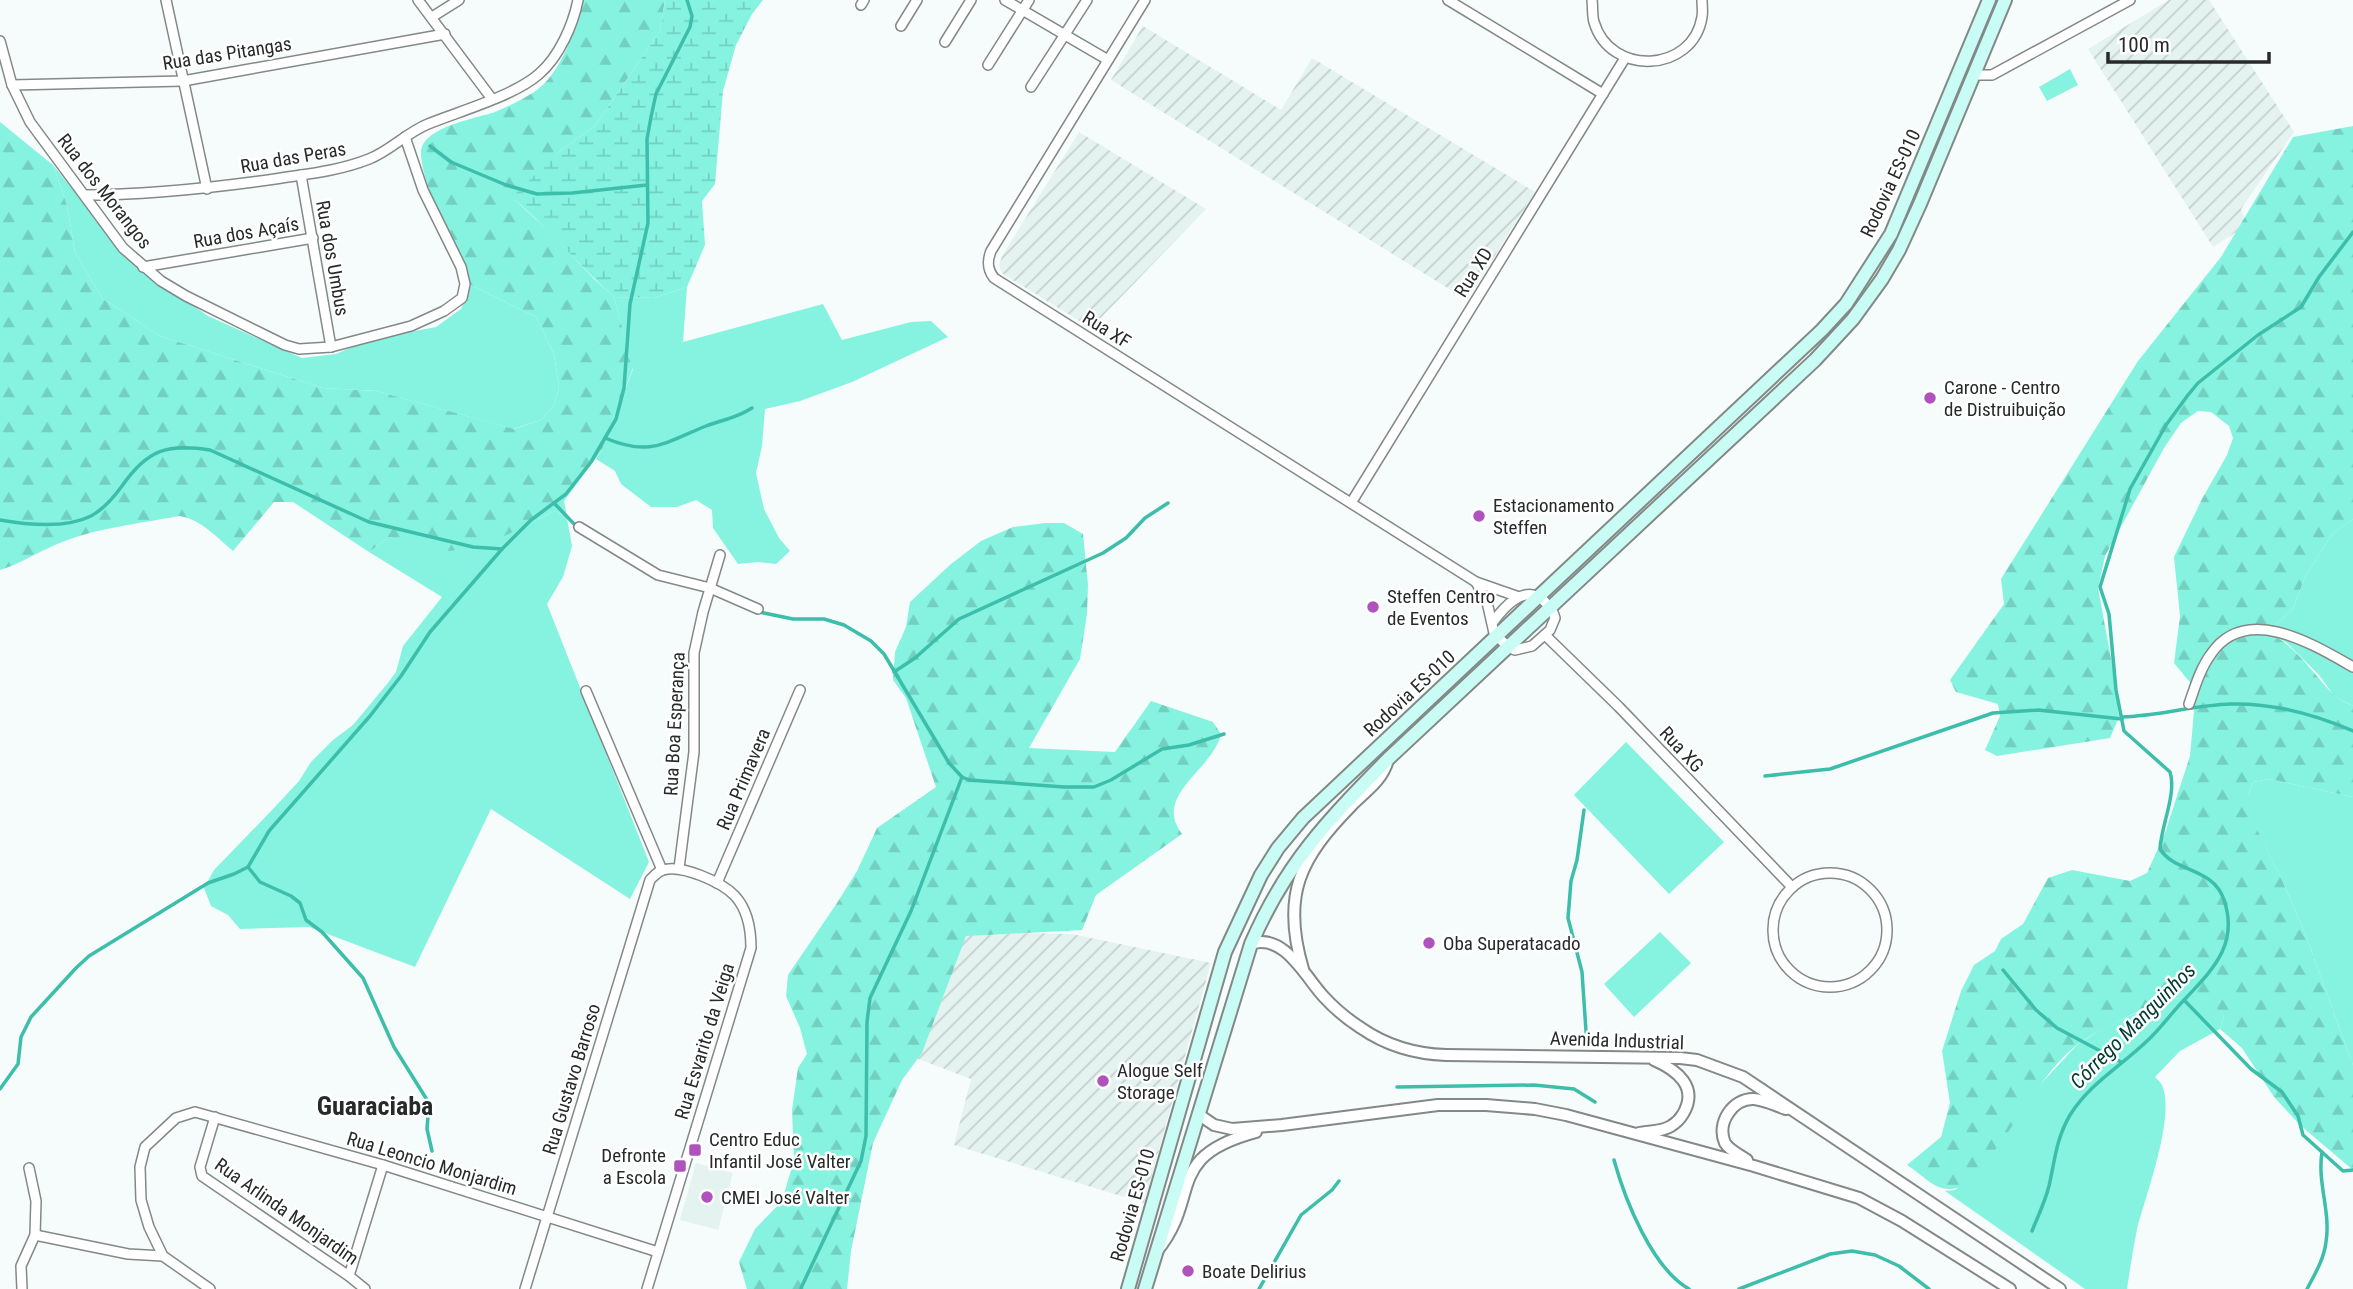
<svg xmlns="http://www.w3.org/2000/svg" width="2353" height="1289" viewBox="0 0 2353 1289" font-family="'Roboto Condensed',sans-serif">
<defs>
<pattern id="industrial-furrows" width="10" height="10" patternUnits="userSpaceOnUse" patternTransform="scale(1.75)"><rect width="10" height="10" fill="#e4f3f0"/><path d="M-1 1l2-2M0 10L10 0M9 11l2-2" fill="none" stroke="#c4d0ce"/></pattern>
<pattern id="forest-firs" width="22" height="20" patternUnits="userSpaceOnUse" patternTransform="scale(1.75)"><rect width="22" height="20" fill="#85f3e0"/><path d="M5 1l3.5 6h-7zM16 11l3.5 6h-7z" fill="#73d0c0"/></pattern>
<pattern id="wetland-marsh" width="20" height="14" patternUnits="userSpaceOnUse" patternTransform="scale(1.75)"><rect width="20" height="14" fill="#85f3e0"/><path d="M1 5h8M5 5V1M11 12h8M15 12V8" fill="none" stroke="#73d0c0"/></pattern>
</defs>
<rect width="100%" height="100%" fill="#f6fcfb"/>
<polygon fill="#e4f3f0" points="696,1163 733,1173 718,1230 680,1220"/>
<g fill="url(#industrial-furrows)">
<polygon points="2169,0 2209,0 2294,132 2241,209 2247,225 2213,247 2088,49"/>
<polygon points="1143,26 1281,110 1312,58 1535,192 1467,300 1111,80"/>
<polygon points="1079,132 1206,209 1091,328 1003,274 999,266 1002,256"/>
<polygon points="965,932 1072,934 1211,963 1144,1203 954,1145 971,1079 916,1058"/>
</g>
<g fill="#85f3e0">
<polygon points="2070,69 2078,85 2047,101 2039,87"/>
<polygon points="53,165 134,265 208,316 302,358 336,354 368,340 436,327 461,309 471,285 536,317 554,354 559,388 553,407 541,420 513,429 377,391 323,388 160,336 102,298 75,252 67,205"/>
<polygon points="687,287 683,342 823,304 842,340 911,322 931,321 948,337 852,382 800,401 765,409 762,446 756,473 764,509 779,538 790,551 776,564 758,562 738,564 713,528 712,510 696,500 677,507 651,507 621,484 615,471 596,459 602,450 633,369 614,297 654,298"/>
<polygon points="555,511 567,518 572,546 563,577 547,604 649,862 630,899 491,809 415,967 309,927 240,929 228,915 211,906 204,888 214,870 273,809 299,781 311,762 333,740 353,725 387,684 396,672 403,646 442,597 369,552 389,537 418,542 535,521"/>
<polygon points="2353,519 2353,706 2335,697 2319,675 2287,643 2275,636 2275,625 2293,609 2305,577 2332,534"/>
<polygon points="1626,742 1724,842 1669,894 1574,795"/>
<polygon points="2269,779 2353,797 2353,1065 2306,936 2279,873 2248,813 2248,795 2253,782"/>
<polygon points="1660,932 1691,963 1634,1017 1604,984"/>
<path d="M2190,996L2213,1003L2224,1015L2220,1029L2180,1051L2155,1077C2156,1078 2162,1084 2162,1085C2176,1116 2145,1197 2137,1229C2133,1249 2130,1269 2127,1289H2085L1945,1191L1955,1190L1982,1167L2036,1089L2077,1045L2108,1025L2165,1001Z"/>
</g>
<g fill="url(#forest-firs)">
<path d="M581,0H665L660,31L595,126L560,151L515,200L550,232L594,279L614,297L633,368L602,450L564,501L567,518L555,511L486,545L449,551L389,537L369,552L293,502H274L233,551C216,537 201,519 179,516C138,524 93,528 55,545C36,553 20,564 0,570V122L53,165L67,205L75,252L102,298L160,336L323,388L377,391L514,429L541,420L553,407L559,388L554,354L536,317L471,285C457,252 423,190 421,155C419,127 475,119 495,112C508,107 525,98 537,90C561,72 577,29 581,0Z"/>
<path d="M2353,126V519L2332,534L2305,577L2293,609L2275,625V636C2300,651 2314,675 2334,695C2339,700 2347,703 2353,706V797L2269,779L2253,782L2248,795V812L2279,873L2306,936L2353,1065V1170L2300,1125L2274,1097L2242,1048L2220,1029L2224,1015C2202,991 2178,995 2150,1007C2125,1017 2101,1028 2078,1044C2053,1063 2035,1093 2017,1119C2002,1141 1986,1163 1969,1184C1939,1197 1932,1182 1907,1165L1941,1137L1950,1103L1942,1051L1961,991L1974,965L1995,951L2001,939L2023,924L2048,878L2072,870L2130,881L2147,873L2165,833L2190,756L2195,700L2193,686L2174,663L2180,616L2174,557L2202,499L2227,455L2233,438L2229,426L2211,412L2198,411L2181,423L2164,448L2105,556L2098,588L2114,675L2119,717L2110,738L1997,756L1985,750L2000,716L1998,704L1956,692L1950,680L2004,604L2001,579L2138,361L2221,257L2293,137Z"/>
<path d="M1045,523H1064L1083,534L1088,585L1087,614L1080,659L1029,748L1115,752L1151,701L1213,722L1221,734C1213,770 1152,795 1182,834L1096,895L1082,930L966,936L922,1053L902,1080L873,1143L851,1251L847,1289H747L739,1262L755,1229L782,1201L794,1160L792,1110L798,1068L807,1054L800,1028L786,996L788,975L837,903L857,871L877,828L936,787L906,698L893,680L895,652L906,627L910,602L951,564L981,541L1013,527Z"/>
</g>
<path fill="url(#wetland-marsh)" d="M665,0H763L752,14L736,45L723,91L715,184L702,201L705,245L687,287L654,298L614,297C580,267 551,230 515,200L516,193L560,151L595,126L660,31Z"/>
<g fill="none" stroke-linecap="round" stroke-linejoin="round">
<g stroke="#3dbeab" stroke-width="3.5">
<polyline points="430,146 451,162 506,185 537,194 572,193 647,185"/>
<path d="M605,438C650,457 664,443 706,426C724,419 735,419 752,408"/>
<polyline points="554,503 576,526"/>
<path d="M0,520C28,525 65,529 91,516C104,509 114,497 122,486C147,450 167,443 210,450L369,522L473,547L502,549"/>
<polyline points="759,612 793,619 824,619 844,625 871,641 884,654 949,763 962,777 969,780 1064,787 1094,787 1111,780 1162,749 1189,745 1224,734"/>
<polyline points="894,672 915,658 959,619 1103,553 1126,538 1145,518 1168,503"/>
<path d="M2122,717C2159,716 2194,705 2231,704C2273,703 2314,714 2353,731"/>
<polyline points="1765,776 1830,769 1993,713 2038,710 2122,719"/>
<polyline points="1584,810 1577,860 1571,881 1568,918 1582,972 1587,1046"/>
<polyline points="248,867 260,882 291,896 300,903 306,920 322,932 363,978 394,1047 429,1103 427,1129 432,1151"/>
<polyline points="2003,970 2036,1010 2057,1028 2121,1062"/>
<polyline points="2184,1000 2251,1069 2282,1092 2298,1116 2303,1135 2343,1171 2353,1170"/>
<polyline points="1397,1087 1534,1085 1574,1089 1595,1102"/>
<polyline points="0,1089 18,1064 21,1037 31,1017 76,968 89,956 208,883 234,874 248,867 269,831 370,716 401,676 430,632 502,549 531,520 566,494 591,462 616,419 624,388 630,304 648,223 647,139 651,117 656,94 690,27 692,16 687,0"/>
<path d="M1614,1160C1625,1200 1652,1268 1689,1289"/>
<path d="M2032,1231C2038,1216 2045,1202 2049,1186C2055,1160 2056,1139 2070,1115C2089,1084 2121,1066 2147,1041C2161,1028 2172,1012 2186,998C2213,969 2239,944 2224,900C2213,867 2175,873 2160,849C2161,826 2177,793 2170,772L2124,731L2116,690L2109,614L2100,587L2130,489L2166,425L2188,395L2198,383L2258,335L2301,307L2319,277L2353,232"/>
<polyline points="801,1288 861,1161 866,1136 867,1022 870,998 911,911 962,777"/>
<polyline points="1259,1289 1301,1215 1332,1190 1339,1181"/>
<polyline points="1739,1289 1830,1254 1852,1251 1875,1255 1899,1266 1929,1289"/>
<path d="M2307,1289C2315,1274 2324,1259 2326,1242C2331,1212 2317,1183 2322,1152"/>
</g>
<defs>
<g id="minor">
<polyline points="166,0 207,189"/>
<polyline points="418,0 492,99"/>
<polyline points="1005,0 1108,60"/>
<path d="M1145,0L991,251C987,261 987,269 994,278L1476,582L1519,597"/>
<polyline points="1448,0 1603,94"/>
<path d="M1592,0C1593,7 1592,16 1594,22C1610,77 1693,73 1702,17C1703,12 1702,5 1702,0"/>
<polyline points="861,5 864,0"/>
<polyline points="432,17 459,0"/>
<polyline points="901,26 917,0"/>
<polyline points="0,41 12,85 30,122 123,248 161,281 186,296 285,345 299,349 331,347 411,326 444,311 462,298 465,284 461,267 423,190 405,137"/>
<polyline points="945,42 971,0"/>
<polyline points="988,65 1029,0"/>
<polyline points="1974,75 1992,75 2130,0"/>
<polyline points="12,85 183,81 445,34"/>
<polyline points="1031,87 1087,0"/>
<polyline points="301,175 331,347"/>
<path d="M85,195C149,195 211,188 275,179C306,174 339,171 369,159C390,151 406,133 428,124C460,111 514,96 539,74C559,57 573,25 578,0"/>
<polyline points="143,267 313,238"/>
<polyline points="1351,503 1625,58"/>
<polyline points="579,527 658,575 710,588 758,609"/>
<path d="M1476,582L1487,602L1494,633L1508,647L1515,650L1532,646L1550,630L1555,618C1553,610 1549,606 1543,600C1524,584 1504,607 1493,622"/>
<polyline points="1545,635 1619,707 1792,887"/>
<polyline points="586,691 662,870"/>
<path d="M2189,704C2195,687 2200,669 2211,654C2246,603 2313,644 2353,667"/>
<polyline points="679,868 694,752 694,653 703,612 720,555"/>
<circle cx="1830" cy="930" r="57"/>
<polyline points="717,883 800,690"/>
<polyline points="215,1117 200,1167 202,1176 349,1276 365,1289"/>
<polyline points="35,1235 128,1254 163,1256"/>
<polyline points="349,1276 383,1165"/>
<polyline points="22,1289 21,1266 35,1235 36,1201 29,1168"/>
<polyline points="210,1289 163,1256 149,1227 141,1200 140,1167 145,1147 176,1118 195,1112 383,1165 658,1252"/>
<path d="M525,1289L650,880C654,876 658,871 663,870C681,864 722,882 735,896C747,909 751,930 751,948L647,1289"/>
</g>
<g id="tertiary">
<path d="M1251,944C1284,932 1306,978 1324,997C1335,1009 1347,1019 1361,1028C1387,1046 1415,1054 1446,1055L1680,1058L1697,1060L1743,1077L2060,1289"/>
<path d="M1303,969C1281,895 1300,858 1352,805C1367,790 1382,781 1388,760"/>
<polyline points="1198,1114 1214,1125 1232,1129 1282,1125 1438,1105 1486,1105 1535,1109 1566,1115 1754,1166 1859,1198 1902,1221 2010,1289"/>
<path d="M1639,1133C1649,1131 1662,1132 1671,1126C1676,1123 1680,1119 1683,1114C1699,1087 1677,1070 1654,1060"/>
<path d="M1747,1160C1740,1155 1729,1150 1725,1143C1716,1123 1733,1098 1754,1099C1765,1100 1777,1106 1786,1109"/>
<path d="M1157,1251C1202,1196 1163,1157 1256,1132"/>
</g>
<g id="secondary">
<polyline points="1128,1289 1225,952 1261,875 1278,848 1303,818 1822,330 1846,304 1891,234 1989,0"/>
<path d="M1145,1289L1251,944C1286,863 1328,820 1388,759L1815,360L1853,319L1882,279L1899,250L1920,204L2005,0"/>
</g>
</defs>
<use href="#minor" stroke="#838987" stroke-width="12"/>
<use href="#tertiary" stroke="#838987" stroke-width="14"/>
<use href="#secondary" stroke="#838987" stroke-width="16"/>
<use href="#minor" stroke="#fff" stroke-width="9"/>
<use href="#tertiary" stroke="#fff" stroke-width="10"/>
<use href="#secondary" stroke="#c8fcf4" stroke-width="12"/>
</g>
<g fill="#af52bd" stroke="#fff" stroke-width="2.5">
<circle cx="1930" cy="398" r="7"/>
<circle cx="1479" cy="516" r="7"/>
<circle cx="1373" cy="607" r="7"/>
<circle cx="1429" cy="943" r="7"/>
<circle cx="1103" cy="1081" r="7"/>
<rect x="688" y="1143" width="14" height="14" rx="3.5"/>
<rect x="673" y="1159" width="14" height="14" rx="3.5"/>
<circle cx="707" cy="1197" r="7"/>
<circle cx="1188" cy="1271" r="7"/>
</g>
<g text-anchor="middle" stroke-width="5" stroke-linejoin="round" paint-order="stroke">
<g font-size="19" fill="#272a29" stroke="#fff">
<text transform="translate(227 53) rotate(-9)" y="7">Rua das Pitangas</text>
<text transform="translate(293 157) rotate(-10)" y="7">Rua das Peras</text>
<text transform="translate(1890 183) rotate(-65)" y="7">Rodovia ES-010</text>
<text transform="translate(105 191) rotate(52)" y="7">Rua dos Morangos</text>
<text transform="translate(246 232) rotate(-10)" y="7">Rua dos Açaís</text>
<text transform="translate(333 258) rotate(80)" y="7">Rua dos Umbus</text>
<text transform="translate(1473 272) rotate(-58)" y="7">Rua XD</text>
<text transform="translate(1107 329) rotate(32)" y="7">Rua XF</text>
<text transform="translate(1409 693) rotate(-43)" y="7">Rodovia ES-010</text>
<text transform="translate(674 724) rotate(-87)" y="7">Rua Boa Esperança</text>
<text transform="translate(1682 749) rotate(47)" y="7">Rua XG</text>
<text transform="translate(743 779) rotate(-67)" y="7">Rua Primavera</text>
<text transform="translate(1617 1040) rotate(2)" y="7">Avenida Industrial</text>
<text transform="translate(704 1041) rotate(-73)" y="7">Rua Esvarito da Veiga</text>
<text transform="translate(571 1079) rotate(-73)" y="7">Rua Gustavo Barroso</text>
<text transform="translate(432 1163) rotate(17)" y="7">Rua Leoncio Monjardim</text>
<text transform="translate(1132 1205) rotate(-74)" y="7">Rodovia ES-010</text>
<text transform="translate(287 1211) rotate(35)" y="7">Rua Arlinda Monjardim</text>
</g>
<g font-size="19" fill="#272a29" stroke="#fff" text-anchor="start">
<text x="1944" y="394">Carone - Centro<tspan x="1944" dy="22">de Distruibuição</tspan></text>
<text x="1493" y="512">Estacionamento<tspan x="1493" dy="22">Steffen</tspan></text>
<text x="1387" y="603">Steffen Centro<tspan x="1387" dy="22">de Eventos</tspan></text>
<text x="1443" y="950">Oba Superatacado</text>
<text x="1117" y="1077">Alogue Self<tspan x="1117" dy="22">Storage</tspan></text>
<text x="709" y="1146">Centro Educ<tspan x="709" dy="22">Infantil José Valter</tspan></text>
<text x="666" y="1162" text-anchor="end">Defronte<tspan x="666" dy="22">a Escola</tspan></text>
<text x="721" y="1204">CMEI José Valter</text>
<text x="1202" y="1278">Boate Delirius</text>
</g>
<g font-size="21" font-style="italic" fill="#003a32" stroke="#fff">
<text transform="translate(2133 1026) rotate(-45)" y="7">Córrego Manguinhos</text>
</g>
<g font-size="26" font-weight="bold" fill="#272a29" stroke="#fff">
<text x="375" y="1115">Guaraciaba</text>
</g>
</g>
<path d="M2108 52v10h161v-10" fill="none" stroke="#272a29" stroke-width="3.5"/>
<text x="2118" y="52" font-size="21" fill="#272a29" stroke="#ffffff" stroke-width="5" paint-order="stroke">100 m</text>
</svg>
